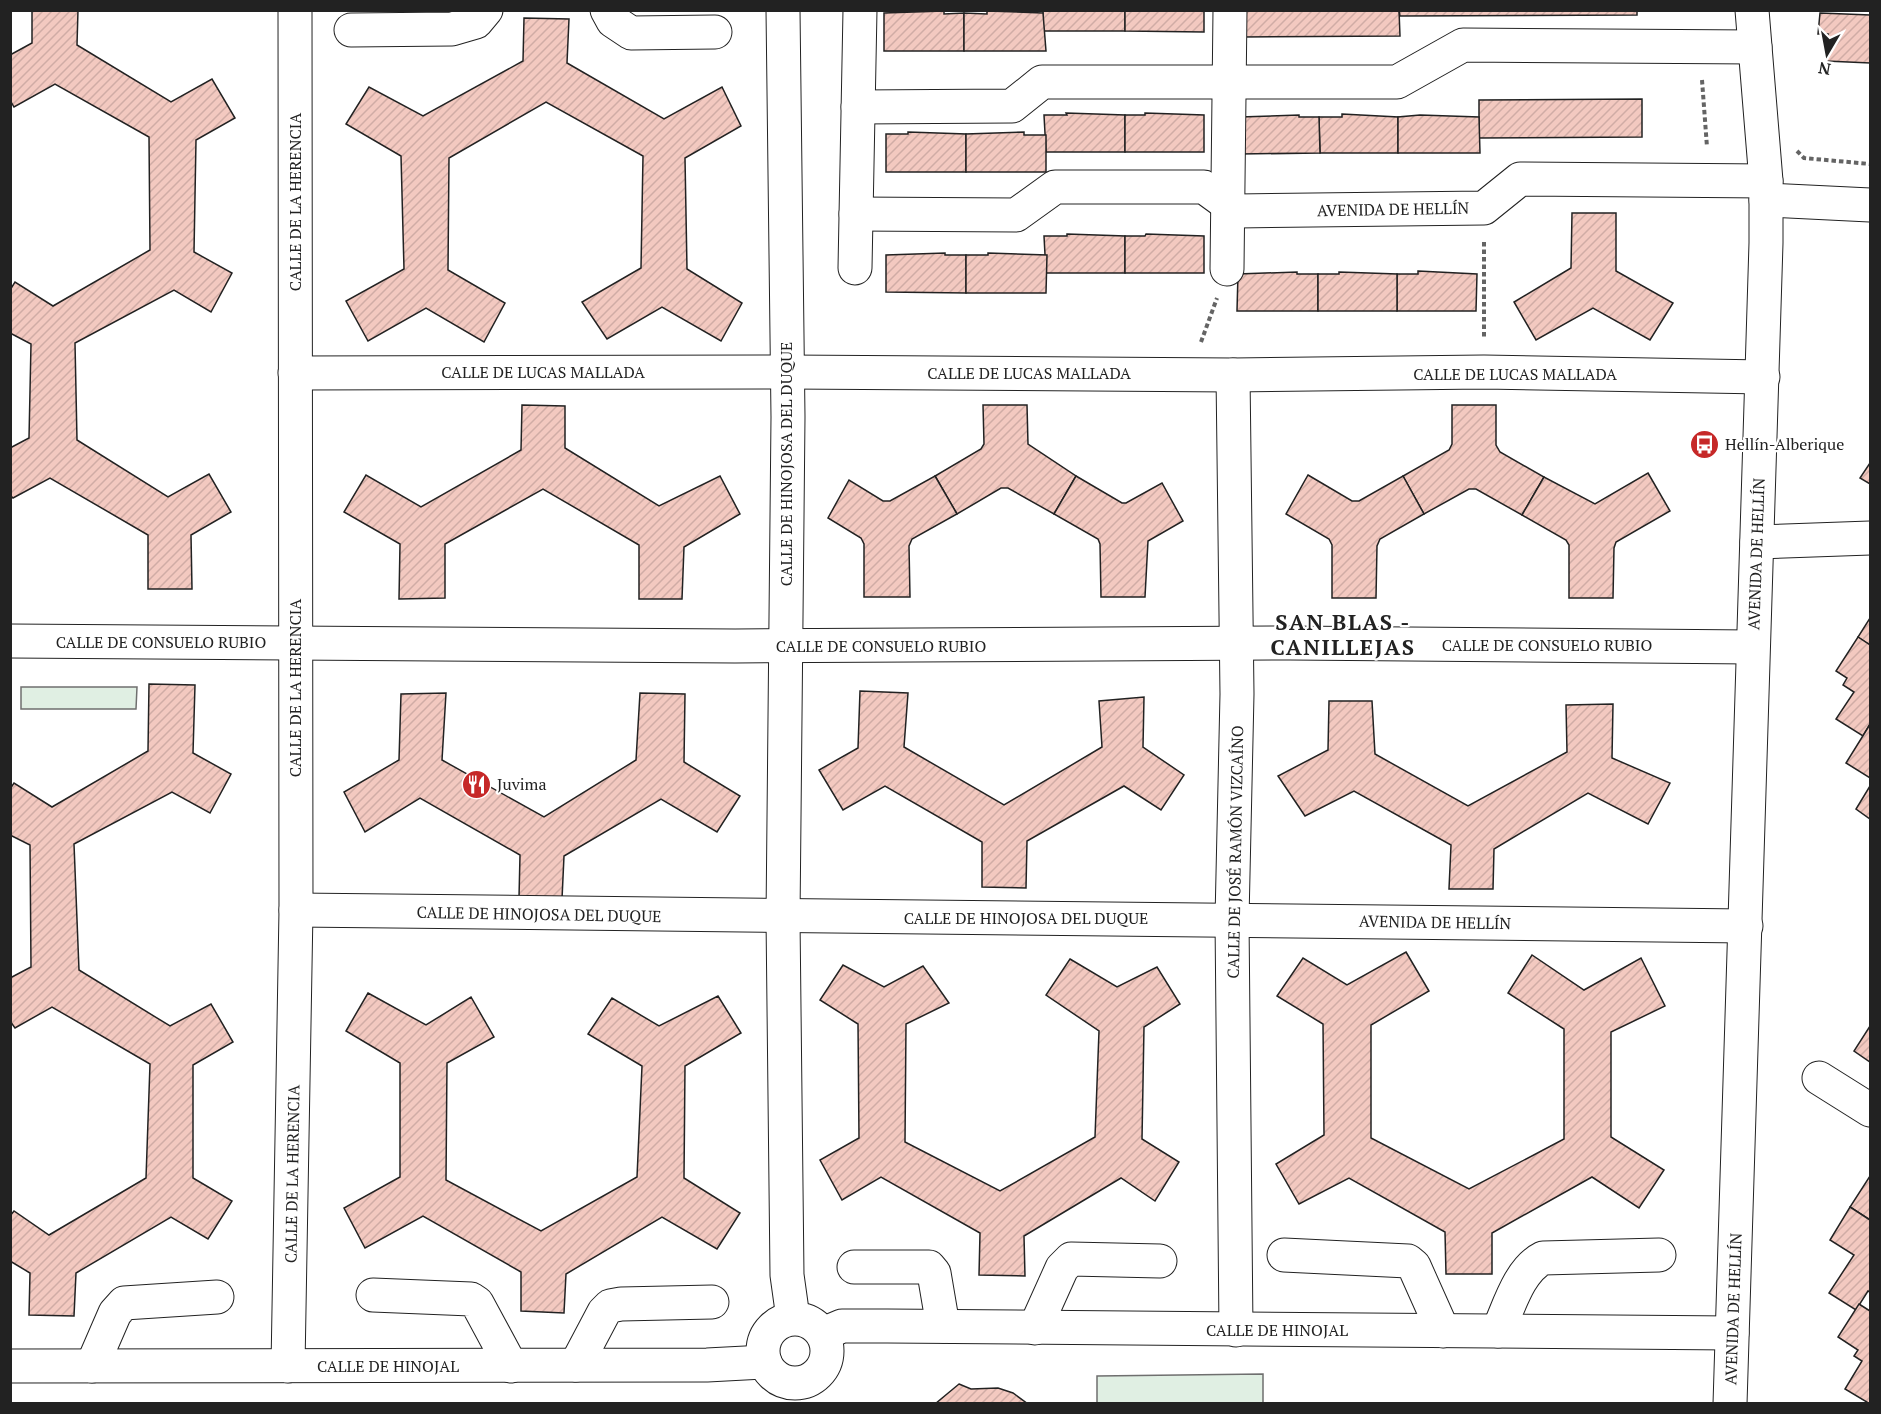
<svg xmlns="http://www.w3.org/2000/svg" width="1881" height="1414" viewBox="0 0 1881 1414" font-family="'PT Serif',serif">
<defs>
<pattern id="building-hatch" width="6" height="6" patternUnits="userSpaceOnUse" patternTransform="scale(1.5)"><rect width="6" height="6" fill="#f3c9c0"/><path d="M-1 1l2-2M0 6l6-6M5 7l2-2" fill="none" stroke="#d0aca5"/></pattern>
</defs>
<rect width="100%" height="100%" fill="#fff"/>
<g fill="#e0efe3" stroke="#6f6f6f" stroke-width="1.5">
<polygon points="21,687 137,687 136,709 21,709"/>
<polygon points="1263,1374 1263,1403 1097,1403 1097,1376"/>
</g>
<g fill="url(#building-hatch)" stroke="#222" stroke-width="1.5">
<polygon points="32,10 78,10 77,45 171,102 212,79 235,118 196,140 194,252 232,273 211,312 174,290 75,343 77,440 168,497 209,474 231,512 191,535 192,589 148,589 148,535 50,478 13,498 10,495 10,448 29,438 31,344 10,333 10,290 15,282 53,306 150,250 149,137 55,84 14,107 10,100 10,55 32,43"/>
<rect x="1043" y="10" width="82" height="21"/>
<polygon points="1125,10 1204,10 1204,32 1125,31"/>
<polygon points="1241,10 1399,10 1400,36 1242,37"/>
<polygon points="1399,10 1637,10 1637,15 1400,16"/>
<polygon points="944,11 944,14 964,13 964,51 884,51 884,13"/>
<polygon points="987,11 1043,13 1046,51 964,51 964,13 987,14"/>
<polygon points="1820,13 1870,15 1870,63 1826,61 1828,34 1818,34"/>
<polygon points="524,18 569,19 567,63 664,119 722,87 741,126 685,158 687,269 742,303 721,341 662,307 607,339 582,302 641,268 643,156 546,102 449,158 448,270 505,303 484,342 426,308 368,341 346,301 404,269 401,156 346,124 369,87 423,116 523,61"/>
<polygon points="1642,99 1642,137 1479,138 1479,100"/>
<polygon points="1066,113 1125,115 1125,152 1046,152 1044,115 1067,115"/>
<polygon points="1145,113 1204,115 1204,152 1125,152 1125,115 1145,115"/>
<polygon points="1342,114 1398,117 1398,153 1320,153 1319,117 1342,117"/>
<polygon points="1299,115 1299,117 1319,117 1320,153 1240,154 1240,117"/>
<polygon points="1420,115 1479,117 1480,153 1398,153 1398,117"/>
<polygon points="908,132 966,134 966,172 886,172 886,134 908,134"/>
<polygon points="1024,132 1024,135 1046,135 1046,172 966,172 966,134"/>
<polygon points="1572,213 1616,213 1616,271 1673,303 1650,340 1593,308 1536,340 1514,302 1571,268"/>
<polygon points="1067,234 1125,236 1125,273 1046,273 1044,236 1067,236"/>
<polygon points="1146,234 1204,236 1204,273 1125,273 1125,236 1145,236"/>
<polygon points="945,253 945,255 966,255 966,293 886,292 886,255"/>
<polygon points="988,253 1047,255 1046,293 966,293 966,255 988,255"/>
<polygon points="1418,271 1477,274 1476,311 1397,311 1397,274 1418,274"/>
<polygon points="1297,272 1297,274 1318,274 1318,311 1237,311 1238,274"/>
<polygon points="1339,272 1397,274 1397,311 1318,311 1318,274 1339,274"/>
<polygon points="522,405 565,406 565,448 659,506 720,476 740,514 684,547 682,599 639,599 639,545 543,489 445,544 445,598 399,599 400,544 344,512 366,475 421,507 521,450"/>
<polygon points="983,405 1027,405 1028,444 1076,476 1054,514 1008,488 1001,488 957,514 935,476 981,449 984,444"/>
<polygon points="1452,405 1496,405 1496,445 1500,452 1544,477 1522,515 1476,489 1469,489 1424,514 1403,476 1449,450 1452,444"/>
<polygon points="1870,463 1870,484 1860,478"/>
<polygon points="1648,473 1670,511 1616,542 1614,548 1613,598 1569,598 1569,545 1566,540 1522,515 1544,477 1595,504"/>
<polygon points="1308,475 1352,501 1359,501 1403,476 1424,514 1380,539 1377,546 1376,598 1332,598 1332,545 1329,539 1286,514"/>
<polygon points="935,476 957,514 912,539 909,546 910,597 864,597 864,544 861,538 828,518 849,480 883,501 890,501"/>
<polygon points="1076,476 1122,503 1126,503 1162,483 1183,521 1148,541 1145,597 1101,597 1100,544 1098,539 1054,514"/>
<polygon points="1870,618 1870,645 1858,637"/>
<polygon points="1858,637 1870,645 1870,724 1863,736 1836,719 1854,692 1843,685 1847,678 1836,671"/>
<polygon points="149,684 195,685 193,753 231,774 210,813 172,792 74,844 79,970 170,1026 211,1004 233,1042 193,1065 193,1178 232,1201 208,1239 171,1217 76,1273 74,1316 29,1315 30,1273 10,1261 10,1216 14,1211 49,1235 146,1178 150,1064 52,1007 15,1028 10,1021 10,978 31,967 30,845 10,835 10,789 14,783 52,807 148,751"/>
<polygon points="860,691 908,693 904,747 1004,805 1102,747 1099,701 1144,697 1143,747 1184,775 1161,810 1124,786 1027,841 1026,888 982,887 982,842 885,786 843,810 819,770 858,748"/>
<polygon points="446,693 442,760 544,817 636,760 640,693 685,694 684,762 740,796 717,832 661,799 564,856 562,899 519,898 520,855 420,798 365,832 344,792 399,760 401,694"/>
<polygon points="1329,701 1372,701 1375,754 1468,806 1567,752 1566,705 1613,704 1612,758 1670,783 1648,824 1588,793 1494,849 1493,889 1449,889 1451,845 1354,791 1305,816 1278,776 1328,750"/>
<polygon points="1869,726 1870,727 1870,778 1846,763"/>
<polygon points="1870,786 1870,819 1856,809"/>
<polygon points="1406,952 1429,991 1371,1025 1371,1138 1469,1189 1564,1139 1564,1029 1508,993 1532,955 1584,990 1641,958 1665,1006 1611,1032 1611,1137 1664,1170 1639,1208 1592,1177 1492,1233 1492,1274 1446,1274 1445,1232 1349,1178 1299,1204 1276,1164 1324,1135 1323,1024 1277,996 1303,958 1347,985"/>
<polygon points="1070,959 1117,987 1157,967 1180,1004 1144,1027 1142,1139 1179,1162 1155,1201 1121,1178 1024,1236 1025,1276 979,1275 980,1233 881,1177 842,1200 820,1160 859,1138 858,1024 820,1000 843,965 884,987 923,966 949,1003 906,1024 905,1142 1000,1191 1095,1137 1099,1031 1046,995"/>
<polygon points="368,993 426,1025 471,997 494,1037 447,1063 446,1180 541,1231 637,1177 642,1066 588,1034 612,998 659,1026 718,996 741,1033 685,1066 684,1178 740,1213 717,1249 662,1217 566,1274 564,1313 521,1311 521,1272 423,1216 365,1248 344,1208 400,1177 400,1063 346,1031"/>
<polygon points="1870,1026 1870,1062 1854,1051"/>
<polygon points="1870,1176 1870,1220 1850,1207"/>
<polygon points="1850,1207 1870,1220 1870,1292 1868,1291 1856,1310 1829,1293 1854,1255 1830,1240"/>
<polygon points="1859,1304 1870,1311 1870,1404 1845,1389 1862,1361 1854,1356 1858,1350 1838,1337"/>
<polygon points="959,1384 971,1389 998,1388 1013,1393 1028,1404 935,1404"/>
</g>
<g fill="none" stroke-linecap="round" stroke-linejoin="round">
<defs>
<g id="minor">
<polyline points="607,10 613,21 631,33 715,32"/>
<polyline points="783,10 788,417 783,918 787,1275 793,1318"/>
<polyline points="351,30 452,29 476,22 486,10"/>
<polyline points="858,107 1012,106 1042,82 1397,82 1463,45 1755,47"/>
<polyline points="1766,200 1870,205"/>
<polyline points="856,214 1016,215 1055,187 1204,187 1237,211 1484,208 1520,179 1766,181"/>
<polyline points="855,268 860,10"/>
<polyline points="1227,269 1230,10"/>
<polyline points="295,373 787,372 1233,375 1484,372 1763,377"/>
<polyline points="1233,375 1237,694 1232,919 1236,1330"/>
<polyline points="1757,542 1870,538"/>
<polyline points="10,641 735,646 1290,643 1752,647"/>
<polyline points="296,910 1746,926"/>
<polyline points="1819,1078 1870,1110"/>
<polyline points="1284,1255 1408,1261 1414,1266 1443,1331"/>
<polyline points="854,1267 929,1267 934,1273 943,1326"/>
<polyline points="373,1295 471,1299 477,1303 511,1366"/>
<circle cx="795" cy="1351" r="32"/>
<polyline points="1035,1328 1062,1268 1071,1259 1160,1261"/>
<path d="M1498,1331C1509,1307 1519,1270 1543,1258L1659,1255"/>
<polyline points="823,1334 842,1326 887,1326 1732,1333"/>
<polyline points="576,1365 604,1312 610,1306 621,1304 712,1302"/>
<polyline points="10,1366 707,1365 765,1362"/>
<polyline points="92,1366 115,1313 124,1303 217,1297"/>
<polyline points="288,1366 296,910 295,10"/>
<polyline points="1730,1404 1766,243 1766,181 1752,10"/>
</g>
</defs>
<use href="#minor" stroke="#222" stroke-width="35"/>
<g stroke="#646464" stroke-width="4" stroke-dasharray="4.5 3" stroke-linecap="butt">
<polyline points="1702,80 1707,147"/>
<polyline points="1797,151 1804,158 1870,164"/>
<polyline points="1484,242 1484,339"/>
<polyline points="1201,342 1217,298"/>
</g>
<use href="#minor" stroke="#fff" stroke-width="33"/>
</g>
<defs>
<symbol id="bus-disc" viewBox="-11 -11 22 22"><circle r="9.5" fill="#c62828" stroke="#fff"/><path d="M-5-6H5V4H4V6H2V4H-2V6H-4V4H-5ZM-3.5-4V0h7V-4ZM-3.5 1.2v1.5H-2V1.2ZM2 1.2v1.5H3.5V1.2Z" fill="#fff"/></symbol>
<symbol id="restaurant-disc" viewBox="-11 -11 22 22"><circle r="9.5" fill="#c62828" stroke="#fff"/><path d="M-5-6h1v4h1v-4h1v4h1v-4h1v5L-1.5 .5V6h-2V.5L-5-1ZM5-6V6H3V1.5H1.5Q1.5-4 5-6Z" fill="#fff"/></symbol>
</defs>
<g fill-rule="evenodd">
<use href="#bus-disc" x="1688" y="428" width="33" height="33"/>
<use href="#restaurant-disc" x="460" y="768" width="33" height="33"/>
</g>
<g text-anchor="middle" stroke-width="4.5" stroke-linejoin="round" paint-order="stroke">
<g font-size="16" fill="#222" stroke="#fff">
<text transform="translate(295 202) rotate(-90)" y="6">CALLE DE LA HERENCIA</text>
<text transform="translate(1393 209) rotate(-1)" y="6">AVENIDA DE HELLÍN</text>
<text x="543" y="378">CALLE DE LUCAS MALLADA</text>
<text x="1029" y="379">CALLE DE LUCAS MALLADA</text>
<text x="1515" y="380">CALLE DE LUCAS MALLADA</text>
<text transform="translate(786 464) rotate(-90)" y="6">CALLE DE HINOJOSA DEL DUQUE</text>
<text transform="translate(1756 554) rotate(-88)" y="6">AVENIDA DE HELLÍN</text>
<text x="161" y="648">CALLE DE CONSUELO RUBIO</text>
<text x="1547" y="651">CALLE DE CONSUELO RUBIO</text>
<text x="881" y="652">CALLE DE CONSUELO RUBIO</text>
<text transform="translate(295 688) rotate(-90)" y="6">CALLE DE LA HERENCIA</text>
<text transform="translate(1235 852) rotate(-89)" y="6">CALLE DE JOSÉ RAMÓN VIZCAÍNO</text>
<text transform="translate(539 914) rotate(1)" y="6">CALLE DE HINOJOSA DEL DUQUE</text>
<text x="1026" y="924">CALLE DE HINOJOSA DEL DUQUE</text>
<text transform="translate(1435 922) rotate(1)" y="6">AVENIDA DE HELLÍN</text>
<text transform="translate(292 1174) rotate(-89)" y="6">CALLE DE LA HERENCIA</text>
<text transform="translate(1733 1309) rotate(-88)" y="6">AVENIDA DE HELLÍN</text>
<text x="1277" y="1336">CALLE DE HINOJAL</text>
<text x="388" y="1372">CALLE DE HINOJAL</text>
</g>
<g font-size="16" fill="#222" stroke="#fff" text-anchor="start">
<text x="1725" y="450">Hellín-Alberique</text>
<text x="497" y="790">Juvima</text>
</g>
<g font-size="22" font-weight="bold" letter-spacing="1.5" fill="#222" stroke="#fff">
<text x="1343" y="630">SAN BLAS -<tspan x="1343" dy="25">CANILLEJAS</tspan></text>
</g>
</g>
<rect width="1881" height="1414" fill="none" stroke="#222222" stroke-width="24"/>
<g transform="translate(1827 54) rotate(190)" stroke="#ffffff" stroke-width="4.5" paint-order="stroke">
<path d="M0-4.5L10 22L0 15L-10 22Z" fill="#222222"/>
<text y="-9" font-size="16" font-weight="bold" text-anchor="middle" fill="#222222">N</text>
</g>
</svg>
